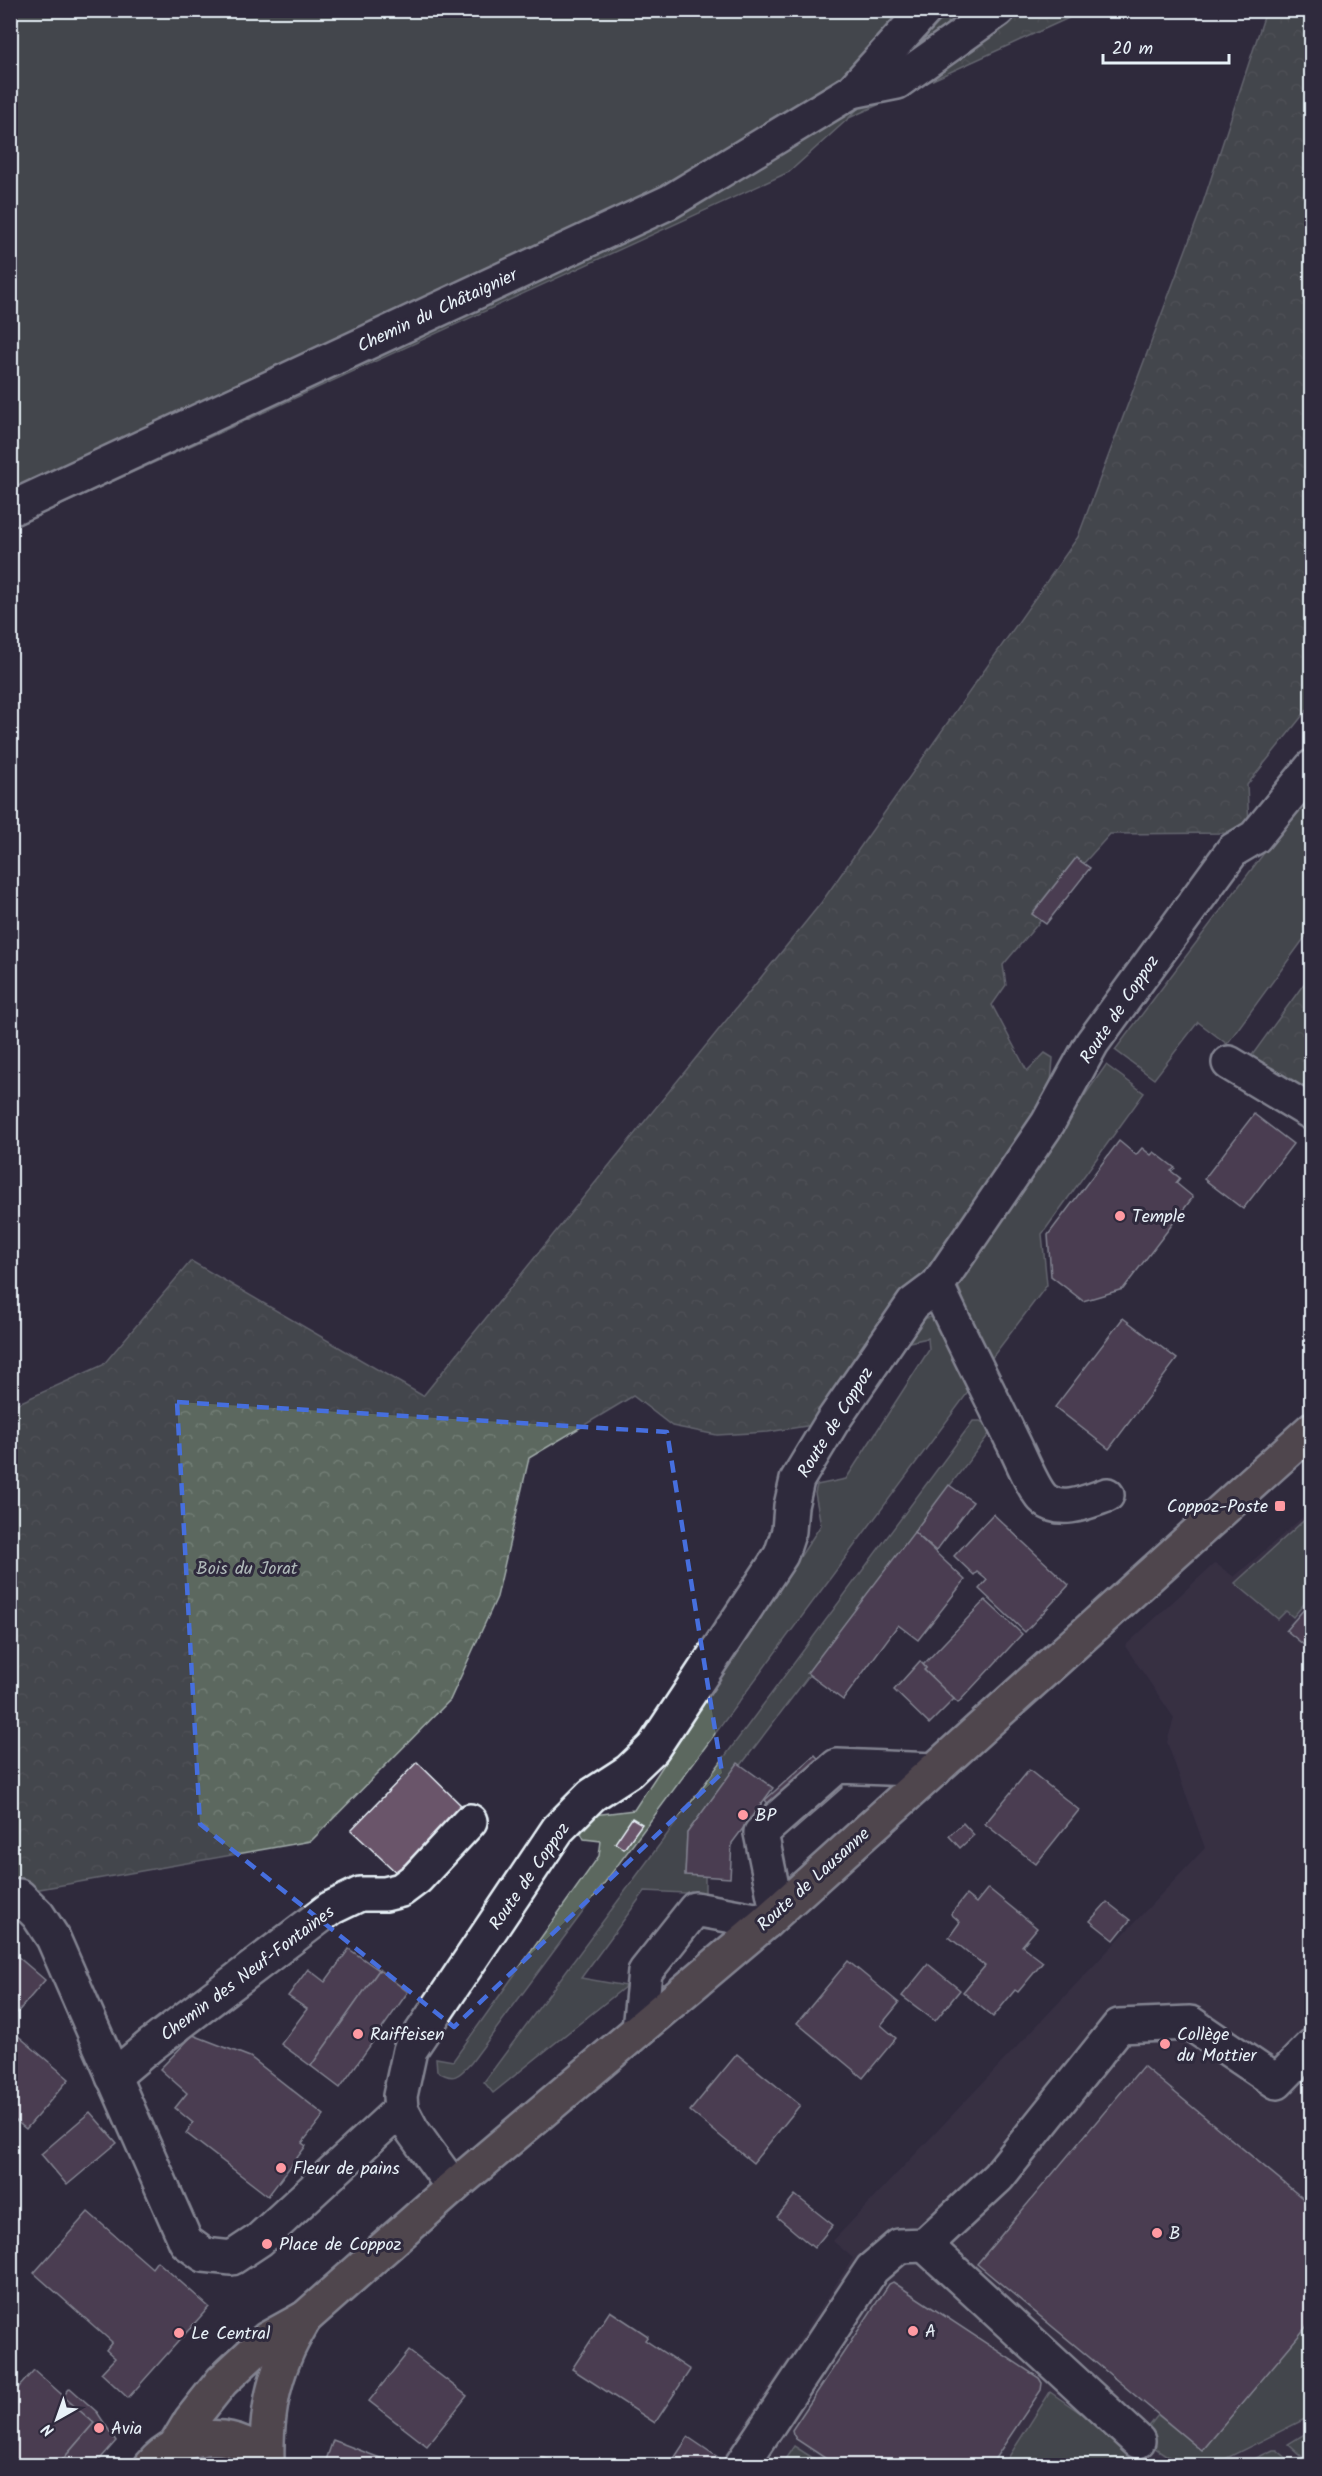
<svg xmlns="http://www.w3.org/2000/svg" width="1322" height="2476" viewBox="0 0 1322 2476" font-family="Kalam,sans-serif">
<defs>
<pattern id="forest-crowns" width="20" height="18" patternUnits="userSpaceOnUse" patternTransform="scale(1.5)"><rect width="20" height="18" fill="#5b685e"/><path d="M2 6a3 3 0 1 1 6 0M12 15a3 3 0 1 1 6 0" fill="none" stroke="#737e76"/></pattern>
</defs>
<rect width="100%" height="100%" fill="#2f2a3d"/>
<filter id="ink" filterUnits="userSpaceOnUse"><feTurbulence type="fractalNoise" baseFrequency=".0167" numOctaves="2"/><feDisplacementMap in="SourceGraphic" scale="12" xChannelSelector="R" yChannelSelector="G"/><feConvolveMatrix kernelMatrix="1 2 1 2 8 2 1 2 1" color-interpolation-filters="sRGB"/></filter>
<g filter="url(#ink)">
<polygon fill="#41374b" points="1311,1510 1311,2465 717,2466 853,2258 833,2241 1205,1848 1167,1742 1174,1718 1125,1646 1215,1563 1234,1577"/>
<g fill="#5b685e" stroke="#a2acab" stroke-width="1.5">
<polygon points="10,11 950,11 849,118 789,172 11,528"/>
<polygon points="1311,791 1311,929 1227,1044 1198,1022 1154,1079 1115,1050"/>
<polygon points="1106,1065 1144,1093 1042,1234 1047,1285 991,1359 986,1358 956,1280"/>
<path d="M933,1317L941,1323L969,1391L471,2063C459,2076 454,2082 437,2071L436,2058L453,2061L599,1856L601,1841L584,1839L581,1833L594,1815L634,1810L821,1525L815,1493L817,1485L846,1479L929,1350L928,1338L900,1344L919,1319Z"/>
<polygon points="973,1421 980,1421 986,1425 990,1433 808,1672 810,1674 741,1765 738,1764 687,1833 685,1874 705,1876 705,1894 645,1891 581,1978 626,1986 493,2093 484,2082"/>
<polygon points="1311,1514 1311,1596 1293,1617 1286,1611 1278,1619 1235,1583"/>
<polygon points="1311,2320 1311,2416 1213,2465 1181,2465 1140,2438 1158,2415 1202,2451"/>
<polygon points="1050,2392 1156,2465 1003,2466"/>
<polygon points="1311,2430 1311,2465 1288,2444"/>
<polygon points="794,2446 824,2465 787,2465 783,2462"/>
<polygon points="1273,2450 1277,2450 1295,2465 1242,2465"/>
</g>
<g fill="url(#forest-crowns)" stroke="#a2acab" stroke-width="1.5">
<polygon points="950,11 1084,11 849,118"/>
<polygon points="1266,11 1311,11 1311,705 1247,785 1249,825 1229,833 1110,834 1083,864 1076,858 1032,913 1041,920 1003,965 1006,985 992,1005 1027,1071 1045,1053 1053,1058 1048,1123 832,1422 768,1432 717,1435 672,1426 633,1396 529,1458 497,1597 450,1700 311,1841 11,1894 10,1407 103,1365 191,1261 423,1396 821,903 1078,537 1200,212"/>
<polygon points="1311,974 1311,1097 1250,1058"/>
</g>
<g fill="#6b556b" stroke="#e8f1f8" stroke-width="1.5">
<polygon points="1076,858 1090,868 1046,924 1032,914"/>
<polygon points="1254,1114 1293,1144 1243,1209 1204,1179"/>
<polygon points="1119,1141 1136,1155 1142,1148 1151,1155 1154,1152 1175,1168 1171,1171 1180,1178 1176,1183 1193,1197 1123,1289 1083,1301 1051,1276 1048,1235"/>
<polygon points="1123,1318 1177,1359 1109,1449 1055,1407"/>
<polygon points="949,1485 973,1502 936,1551 914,1532"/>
<polygon points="993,1514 1069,1585 1025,1632 979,1589 987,1580 977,1572 974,1575 954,1556"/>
<polygon points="914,1532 965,1580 918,1640 898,1625 843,1700 807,1673"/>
<polygon points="985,1600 1022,1634 958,1703 924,1670 926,1668 923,1665"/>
<polygon points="1312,1600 1312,1652 1286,1630"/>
<polygon points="920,1661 926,1668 924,1670 954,1699 929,1724 894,1690"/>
<polygon points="815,1755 843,1787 793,1831 765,1800"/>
<polygon points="417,1762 465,1809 400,1876 351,1830"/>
<polygon points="738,1763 773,1788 732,1843 730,1878 685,1875 687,1833"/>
<polygon points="1029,1770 1079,1810 1036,1864 985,1824"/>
<polygon points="632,1818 642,1824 624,1849 615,1843"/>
<polygon points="963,1823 974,1835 960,1848 949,1836"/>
<polygon points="988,1888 1037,1928 1022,1946 1043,1962 1018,1992 1015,1990 993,2017 963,1992 985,1966 949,1937 960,1922 951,1914 966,1895 976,1903"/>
<polygon points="1107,1902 1130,1920 1114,1940 1090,1921"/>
<polygon points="349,1949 379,1970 311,2066 281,2044 307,2009 288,1996 308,1969 325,1982"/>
<polygon points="10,1950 45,1980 10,2021"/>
<polygon points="848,1961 899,2003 881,2025 896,2038 863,2078 797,2023"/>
<polygon points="928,1964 960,1990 935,2021 902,1996"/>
<polygon points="379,1970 408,1992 340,2088 311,2066"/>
<polygon points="10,2029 69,2079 26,2129 10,2116"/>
<polygon points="193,2035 250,2057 324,2115 302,2143 306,2146 268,2196 186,2133 193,2123 175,2108 187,2093 160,2069"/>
<polygon points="737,2054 800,2105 753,2163 690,2111"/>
<polygon points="1143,2066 1312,2206 1312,2320 1202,2451 977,2264"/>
<polygon points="90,2112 117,2143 67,2185 41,2154"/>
<polygon points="795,2195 833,2225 814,2248 777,2217"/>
<polygon points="88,2212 152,2268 157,2261 209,2307 128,2398 101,2373 115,2358 106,2350 112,2342 34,2273"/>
<polygon points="893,2282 1039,2378 1042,2383 1041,2390 990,2466 837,2466 796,2439 793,2434 792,2430 889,2284"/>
<polygon points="610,2311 648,2336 645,2340 690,2370 655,2423 572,2369"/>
<polygon points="409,2351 467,2396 427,2446 369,2401"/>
<polygon points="34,2370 94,2423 57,2466 10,2466 10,2397"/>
<polygon points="70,2388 97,2412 116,2441 94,2466 57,2466 94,2423 63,2396"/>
<polygon points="688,2437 719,2458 714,2466 669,2466"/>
<polygon points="333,2440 401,2466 324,2466"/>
<polygon points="540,2457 573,2466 537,2466"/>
</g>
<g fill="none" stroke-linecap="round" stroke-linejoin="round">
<defs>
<g id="minor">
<polyline points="852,91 897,82 998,10"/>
<polyline points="10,509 669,202 852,91 925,10"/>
<polyline points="1229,1063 1312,1113"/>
<path d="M937,1286C961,1338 987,1388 1012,1440C1019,1453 1034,1492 1045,1500C1062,1514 1089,1501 1107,1495"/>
<polyline points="19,1896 38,1915 53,1938 186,2242 204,2255 232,2258 259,2240 401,2109"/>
<polyline points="777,1911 761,1833 837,1766 935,1770"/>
<polyline points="639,2029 645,1972 695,1909 766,1922"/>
<polyline points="113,2077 151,2045 331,1908 360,1894 385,1894 401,1890 417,1878 470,1821"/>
<polyline points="453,2187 412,2130 401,2109 400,2096 410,2050 558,1829 592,1795 629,1771 653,1748 781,1555 789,1531 791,1506 797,1480 832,1422 913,1304 937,1286 1048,1123 1092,1043 1233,850 1255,837 1312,767"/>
<polyline points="925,2245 1138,2441"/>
<polyline points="741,2466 872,2269 899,2246 925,2245 998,2177 1119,2026 1190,2023 1277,2082 1312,2046"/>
</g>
<g id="major">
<polyline points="176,2445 191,2420 222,2381 267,2339 305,2318 453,2187 766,1922 1312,1429"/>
<path d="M267,2462C266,2427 271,2388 285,2356C290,2343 298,2330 305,2318"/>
<path d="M151,2466C179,2432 243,2424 268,2466"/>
</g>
</defs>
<use href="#minor" stroke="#e8f1f8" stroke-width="38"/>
<use href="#major" stroke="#e8f1f8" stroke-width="38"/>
<use href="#minor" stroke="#2f2a3d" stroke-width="33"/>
<use href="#major" stroke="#776864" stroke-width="33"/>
</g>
</g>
<path d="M0 0H1322V2476H0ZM177,1402L667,1432L722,1773L454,2027L200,1824Z" fill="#2f2a3d" fill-opacity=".55" fill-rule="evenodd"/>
<path fill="none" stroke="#466fde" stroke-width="4.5" stroke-dasharray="12 8" stroke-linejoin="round" d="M177,1402L667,1432L722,1773L454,2027L200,1824Z"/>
<g fill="#ff9aa2" stroke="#2f2a3d" stroke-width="2">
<circle cx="1120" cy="1216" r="6"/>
<rect x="1274" y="1500" width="12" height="12" rx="3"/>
<circle cx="743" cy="1815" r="6"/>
<circle cx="358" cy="2034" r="6"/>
<circle cx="1165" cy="2044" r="6"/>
<circle cx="281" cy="2168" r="6"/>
<circle cx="1157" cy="2233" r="6"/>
<circle cx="267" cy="2244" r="6"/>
<circle cx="913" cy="2331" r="6"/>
<circle cx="179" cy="2333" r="6"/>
<circle cx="99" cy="2428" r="6"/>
</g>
<g text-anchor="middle" stroke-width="6" stroke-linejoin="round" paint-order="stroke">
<g font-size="18" fill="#e8f1f8" stroke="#2f2a3d">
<text transform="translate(437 310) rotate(-25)" y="6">Chemin du Châtaignier</text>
<text transform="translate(1119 1009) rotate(-56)" y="6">Route de Coppoz</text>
<text transform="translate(835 1422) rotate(-58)" y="6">Route de Coppoz</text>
<text transform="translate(529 1876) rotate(-55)" y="6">Route de Coppoz</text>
<text transform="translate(813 1879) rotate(-42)" y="6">Route de Lausanne</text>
<text transform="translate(247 1973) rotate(-37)" y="6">Chemin des Neuf-Fontaines</text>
</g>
<g font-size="18" fill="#e8f1f8" stroke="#2f2a3d" text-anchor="start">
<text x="1132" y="1222">Temple</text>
<text x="1268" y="1512" text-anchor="end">Coppoz-Poste</text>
<text x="755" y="1821">BP</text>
<text x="370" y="2040">Raiffeisen</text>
<text x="1177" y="2040">Collège<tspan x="1177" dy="21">du Mottier</tspan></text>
<text x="293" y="2174">Fleur de pains</text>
<text x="1169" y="2239">B</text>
<text x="279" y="2250">Place de Coppoz</text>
<text x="925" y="2337">A</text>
<text x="191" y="2339">Le Central</text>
<text x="111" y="2434">Avia</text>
</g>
<g font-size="18" fill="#b0baba" stroke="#2f2a3d">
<text x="247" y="1574">Bois du Jorat</text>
</g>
</g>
<rect width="1322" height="2476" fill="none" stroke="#2f2a3d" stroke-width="36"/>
<rect x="18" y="18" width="1286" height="2440" fill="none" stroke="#e8f1f8" stroke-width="2" filter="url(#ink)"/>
<g transform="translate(57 2419) rotate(220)" stroke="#2f2a3d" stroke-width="4.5" paint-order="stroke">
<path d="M0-4.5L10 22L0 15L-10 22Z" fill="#e8f1f8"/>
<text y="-9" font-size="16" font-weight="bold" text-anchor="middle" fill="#e8f1f8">N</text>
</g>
<path d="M1103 54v9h126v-9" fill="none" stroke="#e8f1f8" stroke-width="3"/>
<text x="1112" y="54" font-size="18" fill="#e8f1f8" stroke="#2f2a3d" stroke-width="4.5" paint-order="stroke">20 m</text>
</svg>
